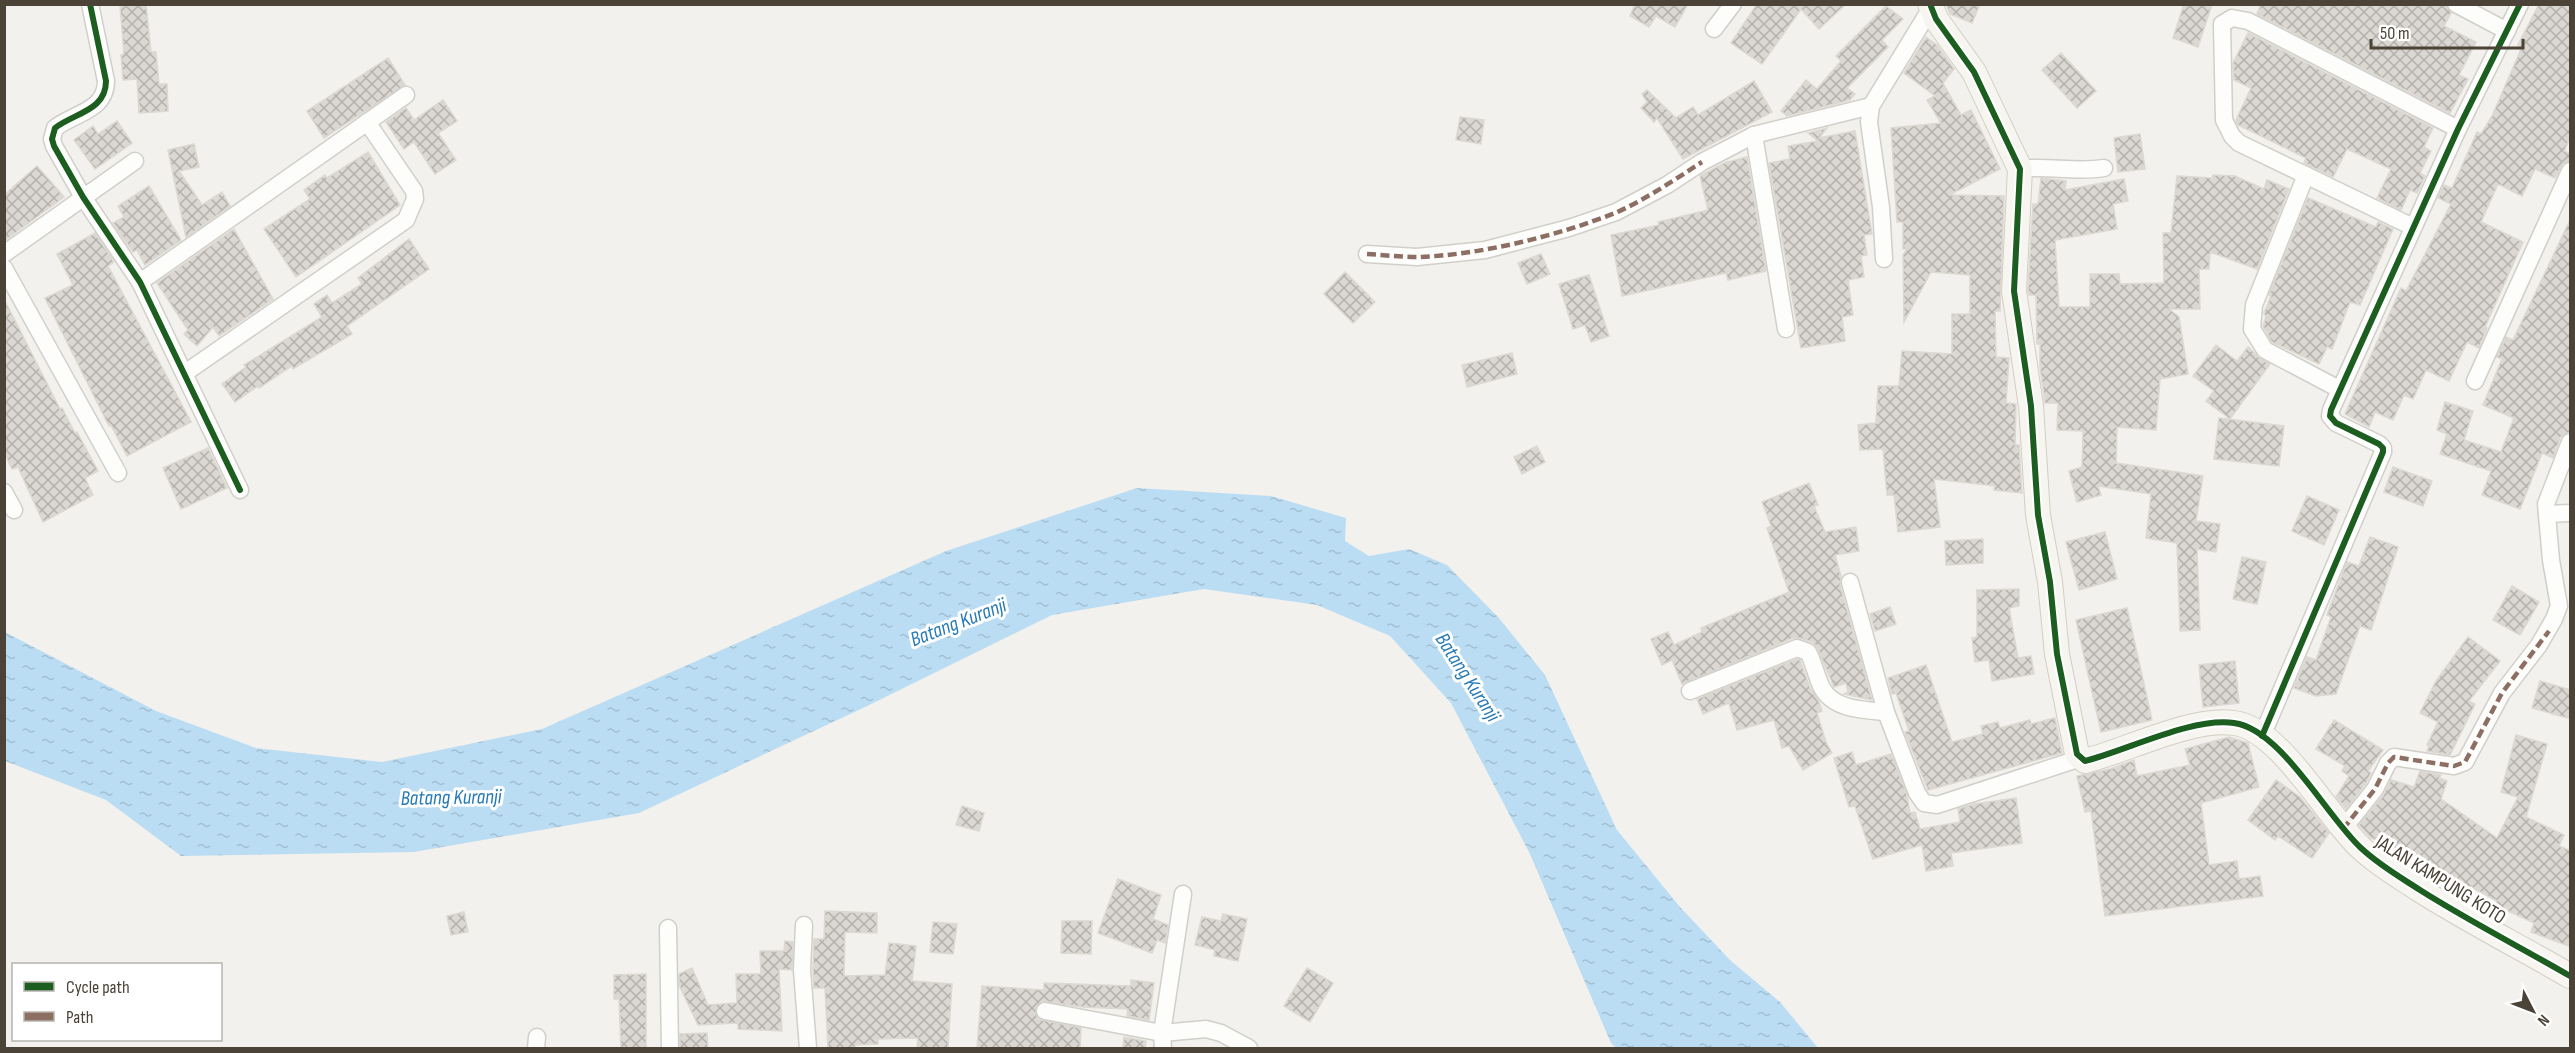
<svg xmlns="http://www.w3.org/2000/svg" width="2575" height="1053" viewBox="0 0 2575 1053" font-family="'Sofia Sans Condensed',sans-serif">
<defs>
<pattern id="water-ripples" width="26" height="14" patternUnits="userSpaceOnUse" patternTransform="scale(1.5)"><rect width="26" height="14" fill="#bbddf3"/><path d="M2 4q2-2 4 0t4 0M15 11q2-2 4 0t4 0" fill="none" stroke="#a2bfd1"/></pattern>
<pattern id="building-cross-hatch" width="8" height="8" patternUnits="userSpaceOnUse" patternTransform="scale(1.5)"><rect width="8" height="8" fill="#dbd8d3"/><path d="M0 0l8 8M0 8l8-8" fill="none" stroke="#b4b1ac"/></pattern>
</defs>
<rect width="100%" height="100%" fill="#f3f1ed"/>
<polygon fill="url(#water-ripples)" points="1137,488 1271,496 1346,518 1345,541 1369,556 1409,549 1447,565 1498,617 1545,675 1617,830 1680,907 1731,961 1780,1002 1818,1048 1616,1048 1611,1043 1530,854 1451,703 1390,636 1317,605 1204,589 1052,615 863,708 639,813 414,852 181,856 106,800 5,761 5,632 156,711 256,748 382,762 542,729 946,551"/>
<g fill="url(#building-cross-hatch)" stroke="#dcd8d2" stroke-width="1.5">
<polygon points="146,4 151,52 156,52 159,84 167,84 168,111 139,113 137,79 123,80 121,55 124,54 120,6"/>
<polygon points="1635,4 1688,4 1675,27 1656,16 1649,27 1630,16"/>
<polygon points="1757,4 1846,4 1819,29 1801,9 1762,64 1731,43"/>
<polygon points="1946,4 1980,4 1972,23 1950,14"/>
<polygon points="2184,4 2212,4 2198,47 2173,38"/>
<polygon points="2261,4 2446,4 2451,13 2444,26 2476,42 2459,75 2468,79 2450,113 2257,14"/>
<polygon points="2539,4 2571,4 2571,136 2564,151 2571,154 2571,161 2563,163 2555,178 2535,169 2522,196 2498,184 2481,222 2523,242 2485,327 2487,328 2479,348 2467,342 2449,381 2426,370 2413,399 2404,395 2393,420 2375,412 2369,427 2345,414 2401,288 2406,291 2451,204 2438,198 2444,185 2452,188 2477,132 2481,134 2492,116 2522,47 2518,45"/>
<polygon points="1886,6 1903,19 1882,40 1888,47 1847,88 1855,94 1850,100 1787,116 1781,111 1806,80 1817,89 1841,61 1836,56"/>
<polygon points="2248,33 2433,128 2424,147 2431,151 2420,173 2425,176 2417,193 2410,190 2401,210 2377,198 2391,169 2347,149 2333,177 2304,163 2306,158 2238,125 2236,120 2251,88 2234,80 2233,63"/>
<polygon points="1926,37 1937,45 1954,69 1943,83 1961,115 1971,110 2000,169 1949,195 2004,196 2000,311 1995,311 1996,357 2009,358 2006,403 2016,404 2015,445 2019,445 2022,493 1994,490 1995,486 1934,479 1940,527 1898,532 1894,495 1887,495 1883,449 1860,450 1858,425 1876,423 1878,386 1899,386 1902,351 1952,354 1952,314 1970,314 1970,275 1931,272 1904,322 1903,255 1907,249 1903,249 1903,222 1897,222 1891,128 1941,123 1927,100 1935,96 1904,73"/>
<polygon points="2061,53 2096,91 2077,108 2042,70"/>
<polygon points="388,58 405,85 324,138 307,111"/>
<polygon points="1754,81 1772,112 1683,159 1657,118 1654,122 1641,108 1647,102 1642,94 1647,90 1676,118 1693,107 1698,115"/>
<polygon points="443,100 457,121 438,133 456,160 435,174 414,142 404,149 386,122 406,108 414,120"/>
<polygon points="1460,117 1484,120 1481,144 1456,140"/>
<polygon points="117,121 132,143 95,169 74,140 93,126 98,134"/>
<polygon points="1827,128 1819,138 1855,131 1872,234 1864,235 1867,255 1861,256 1864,277 1848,280 1853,315 1842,317 1845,341 1801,348 1769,163 1790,159 1788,146 1818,141 1808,133"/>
<polygon points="2140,134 2145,169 2118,172 2114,138"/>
<polygon points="194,144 199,167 179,171 202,205 222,192 230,206 186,237 168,150"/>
<polygon points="368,152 400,205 296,277 264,229 310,199 304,190 325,175 327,178"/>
<polygon points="1747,157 1766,271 1728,280 1726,273 1622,296 1611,235 1659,225 1658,222 1708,210 1700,176 1724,163"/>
<polygon points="37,166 64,197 4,241 4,195"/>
<polygon points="2213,175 2235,176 2264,189 2267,180 2289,189 2257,269 2210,252 2209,269 2199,269 2200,309 2169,309 2179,317 2188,374 2160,379 2156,430 2117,427 2116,463 2203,476 2196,521 2220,524 2216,552 2197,549 2200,630 2180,631 2177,543 2146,538 2151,494 2098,486 2101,495 2077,502 2069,471 2082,467 2083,431 2057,430 2058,403 2045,403 2040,367 2040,344 2037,344 2036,295 2029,295 2028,290 2033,204 2038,204 2041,178 2066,181 2065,190 2124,179 2128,201 2113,204 2117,229 2055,240 2059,307 2090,307 2090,274 2119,274 2120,284 2164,283 2163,233 2171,233 2177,176 2212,178"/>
<polygon points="149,186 181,240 145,265 137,250 133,252 113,223 124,217 118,206"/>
<polygon points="2308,198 2376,227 2378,222 2393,229 2360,305 2350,302 2332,349 2327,347 2319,364 2272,342 2263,326 2266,317 2264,313 2271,296 2269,295"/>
<polygon points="2571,218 2571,432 2564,434 2560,438 2553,458 2542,453 2520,509 2482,495 2491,471 2440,454 2447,434 2437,430 2445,402 2473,411 2464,440 2501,452 2514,418 2483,405 2502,359 2497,357 2506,337 2513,340"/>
<polygon points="234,229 273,299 219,336 213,327 197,346 184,334 188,330 157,283"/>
<polygon points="95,233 114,262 108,266 191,422 127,456 111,425 109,426 45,298 73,285 57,254"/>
<polygon points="409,239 429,269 347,326 352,334 293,369 292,366 259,388 258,386 235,402 222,384 246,367 244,365 322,317 314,304 327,295 332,303 362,284 358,278"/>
<polygon points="1541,254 1550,274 1527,284 1518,263"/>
<polygon points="1345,272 1375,302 1353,323 1324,294"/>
<polygon points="1589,275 1609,336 1591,342 1585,325 1573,329 1559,284"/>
<polygon points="4,299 60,409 62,408 75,433 77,432 98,471 85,478 93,495 43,522 18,467 12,469 4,452"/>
<polygon points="2216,345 2237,361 2248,347 2260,359 2270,364 2230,419 2206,401 2214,391 2193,376"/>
<polygon points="1512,353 1517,374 1467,387 1462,365"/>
<polygon points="2219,418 2284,426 2279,466 2214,459"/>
<polygon points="1537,446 1545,462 1522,474 1514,457"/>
<polygon points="208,448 227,488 181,509 163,468"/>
<polygon points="2393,467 2432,481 2423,506 2384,492"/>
<polygon points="1809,483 1818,505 1814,506 1825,532 1856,527 1859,551 1835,555 1841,576 1840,585 1872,700 1844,694 1848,692 1846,683 1834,687 1817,647 1812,642 1800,638 1793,638 1682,684 1672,660 1662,665 1651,639 1668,632 1674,645 1702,632 1701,628 1789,592 1767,528 1771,526 1762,502"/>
<polygon points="2307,496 2339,510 2324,545 2292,531"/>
<polygon points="2105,532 2117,579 2079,590 2066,542"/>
<polygon points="2370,537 2398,547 2371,630 2360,626 2336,694 2316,696 2294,688 2307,657 2316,660 2331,617 2327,615 2347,562 2359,566"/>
<polygon points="1983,539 1983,563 1946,565 1945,541"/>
<polygon points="2242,557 2266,562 2257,604 2233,599"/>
<polygon points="2512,586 2539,602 2520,635 2493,620"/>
<polygon points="2019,589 2019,606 2009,608 2018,658 2031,656 2034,674 1992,681 1989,660 1975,662 1972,638 1977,637 1977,590"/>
<polygon points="1890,607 1896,624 1875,631 1870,614"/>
<polygon points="2127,608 2152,720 2101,732 2076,620"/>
<polygon points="2468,637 2500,661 2469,701 2475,704 2450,755 2427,751 2429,746 2427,745 2438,722 2420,713 2436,681"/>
<polygon points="1797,659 1800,660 1810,688 1819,702 1822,711 1817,713 1826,742 1832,753 1803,770 1789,746 1782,748 1774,720 1737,730 1729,703 1703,714 1697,699"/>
<polygon points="2235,661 2239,703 2203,707 2199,665"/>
<polygon points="1926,665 1952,742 1983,734 1981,726 1998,722 2000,728 2030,720 2031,724 2055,718 2062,753 1928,790 1905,732 1909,731 1896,693 1892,694 1888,678"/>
<polygon points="2540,681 2571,690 2571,719 2532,708"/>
<polygon points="2334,720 2383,750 2368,771 2371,773 2366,783 2346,809 2336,797 2349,776 2342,771 2345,766 2316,749"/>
<polygon points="2516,735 2547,744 2526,817 2564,835 2559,846 2571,851 2571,947 2531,932 2534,923 2495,905 2497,901 2471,887 2464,898 2409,862 2408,865 2398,859 2388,852 2390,845 2371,838 2359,825 2383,796 2391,780 2414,787 2420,771 2441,775 2439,778 2447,781 2441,799 2497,838 2518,797 2501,792"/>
<polygon points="2229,737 2248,743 2259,787 2201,803 2209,865 2237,861 2239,879 2260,876 2263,896 2105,916 2091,811 2085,812 2077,776 2110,769 2134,760 2137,776 2190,765 2185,749"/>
<polygon points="1852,752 1856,765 1891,754 1907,795 1910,813 1915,812 1920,829 1960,822 1958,809 1974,804 2016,798 2022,843 1951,853 1953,866 1926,871 1922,845 1873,859 1855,806 1849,807 1834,758"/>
<polygon points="2276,780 2300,797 2329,833 2312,858 2278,836 2275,840 2248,820"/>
<polygon points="962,806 984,813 979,831 956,825"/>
<polygon points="1118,879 1161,895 1153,919 1168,925 1165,943 1157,940 1152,953 1098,933"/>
<polygon points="825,911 877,913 877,933 845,932 844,976 885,975 889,943 916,946 912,981 952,984 948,1048 917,1048 918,1038 878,1039 878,1044 855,1045 855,1048 828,1048 825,988 814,988 813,970 814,939 824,939"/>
<polygon points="464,912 468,932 451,935 447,916"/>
<polygon points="1223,914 1247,919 1238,961 1214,956 1215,950 1195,945 1202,917 1221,921"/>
<polygon points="1062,921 1092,921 1091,954 1061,953"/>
<polygon points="933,922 957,924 953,954 930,952"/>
<polygon points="785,941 793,942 792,970 779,969 782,1031 738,1029 738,1023 698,1025 679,985 679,974 692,968 708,1005 737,1003 736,974 761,974 760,951 784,951"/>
<polygon points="1307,968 1333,983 1310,1022 1284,1006"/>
<polygon points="646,974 646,1048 621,1048 619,999 614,999 614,975"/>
<polygon points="1131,980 1154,983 1149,1020 1127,1016 1128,1009 1083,1007 1042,1001 1035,1008 1038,1019 1081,1028 1080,1048 977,1048 982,986 1044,990 1044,983 1131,986"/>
<polygon points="707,1033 708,1048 680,1048 680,1034"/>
<polygon points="1124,1037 1146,1041 1145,1048 1123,1048"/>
</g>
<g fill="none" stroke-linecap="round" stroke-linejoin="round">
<defs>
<g id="street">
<path d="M90,4L106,81C106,111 74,113 55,128L52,139L54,146L83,197L140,282L240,490"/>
<polyline points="2456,4 2507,31"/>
<polyline points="1714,29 1733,4"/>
<polyline points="1754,135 1786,329"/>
<path d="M2020,169C2048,165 2074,173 2104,168"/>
<polyline points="2306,175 2254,305 2252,329 2265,350 2339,389"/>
<polyline points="2413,227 2239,143 2232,136 2224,120 2222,24 2232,18 2248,21 2458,129"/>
<polyline points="4,254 135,161"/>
<polyline points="1367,254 1417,257 1485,250 1569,228 1616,212 1667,185 1702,162 1754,135 1871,106"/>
<polyline points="1884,259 1881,207 1869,122 1871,106 1931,8"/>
<polyline points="4,268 118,473"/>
<polyline points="140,282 406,95"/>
<polyline points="185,373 406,220 415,199 414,191 367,122"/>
<polyline points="2475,381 2570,171"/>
<polyline points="4,492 14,510"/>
<polyline points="2547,514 2570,513"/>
<polyline points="1850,582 1886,712 1917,793 1924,803 1937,805 2081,758"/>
<path d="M1690,691L1797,648L1808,652C1814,663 1816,676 1822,688C1834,710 1864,710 1886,712"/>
<polyline points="2262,736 2383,452 2383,448 2379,444 2336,423 2330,416 2331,410 2458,129 2520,4"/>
<polyline points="2343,829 2375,789 2388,763 2394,757 2454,766 2465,762 2502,693 2539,645 2554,619 2559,606 2551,560 2546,504 2570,442"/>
<polyline points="804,925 802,970 808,1048"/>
<polyline points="668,928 670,1048"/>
<polyline points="1045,1011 1162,1033 1206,1029 1221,1033 1249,1048"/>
<polyline points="536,1048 537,1037"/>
<polyline points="1163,1048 1162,1033 1183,894"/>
</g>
<path id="secondary" d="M1930,4L1936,19L1974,72L2020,169L2014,291L2031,406L2038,515L2050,582L2057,654L2077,754L2085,761C2128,750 2192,717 2234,723C2281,729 2327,817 2361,848C2379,865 2400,877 2420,890C2469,921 2520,947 2570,976"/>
</defs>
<use href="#street" stroke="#d1cfca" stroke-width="19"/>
<use href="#secondary" stroke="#d3cec3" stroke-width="26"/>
<use href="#street" stroke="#fdfdfc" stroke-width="16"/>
<use href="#secondary" stroke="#f7f5f0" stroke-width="24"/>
<g stroke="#8d6e63" stroke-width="4.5" stroke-dasharray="9 4.5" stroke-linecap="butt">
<path d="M1367,254C1384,255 1401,257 1418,257C1480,255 1557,236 1615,213C1645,200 1674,180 1702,162"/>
<polyline points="2343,829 2375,789 2388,763 2394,757 2454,766 2465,762 2502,693 2549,631"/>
</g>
<defs>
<g id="cycleway">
<path d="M90,4L106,81C106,111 74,113 55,128L52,139L54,146L83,197L140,282L240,490"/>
<path d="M1930,4L1936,19L1974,72L2020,169L2014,291L2031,406L2038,515L2050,582L2057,654L2077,754L2085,761C2128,750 2192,717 2234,723C2281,729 2327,817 2361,848C2379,865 2400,877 2420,890C2469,921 2520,947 2570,976"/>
<polyline points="2262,736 2383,452 2383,448 2379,444 2336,423 2330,416 2331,410 2458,129 2520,4"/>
</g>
</defs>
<use href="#cycleway" stroke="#fff" stroke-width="10"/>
<use href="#cycleway" stroke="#1b5e20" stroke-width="6"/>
</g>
<g text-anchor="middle" stroke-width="6" stroke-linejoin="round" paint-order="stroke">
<g font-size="20" fill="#4b4337" stroke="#fff">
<text transform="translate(2441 879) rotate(32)" y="7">JALAN KAMPUNG KOTO</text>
</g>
<g font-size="21" font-style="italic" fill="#267ab7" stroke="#fff">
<text transform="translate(958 622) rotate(-21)" y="7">Batang Kuranji</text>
<text transform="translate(1468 677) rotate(57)" y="7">Batang Kuranji</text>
<text transform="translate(451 797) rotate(-1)" y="7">Batang Kuranji</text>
</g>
</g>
<rect width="2575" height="1053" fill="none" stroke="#4b4337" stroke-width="12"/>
<rect x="12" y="963" width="210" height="78" fill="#ffffff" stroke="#b7b4af" stroke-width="1.5"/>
<rect x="24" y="982" width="30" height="9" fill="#1b5e20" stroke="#b7b4af" stroke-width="1.5"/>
<text x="66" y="993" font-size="18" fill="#4b4337">Cycle path</text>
<rect x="24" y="1012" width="30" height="9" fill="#8d6e63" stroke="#b7b4af" stroke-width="1.5"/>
<text x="66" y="1023" font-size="18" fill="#4b4337">Path</text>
<g transform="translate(2533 1011) rotate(132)" stroke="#ffffff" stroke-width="4.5" paint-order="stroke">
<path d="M0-4.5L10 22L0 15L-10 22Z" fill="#4b4337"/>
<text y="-9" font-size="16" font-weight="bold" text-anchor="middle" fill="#4b4337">N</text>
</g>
<path d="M2371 39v9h152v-9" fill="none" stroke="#4b4337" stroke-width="3"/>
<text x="2380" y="39" font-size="18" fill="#4b4337" stroke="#ffffff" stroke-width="4.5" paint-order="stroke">50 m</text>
</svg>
